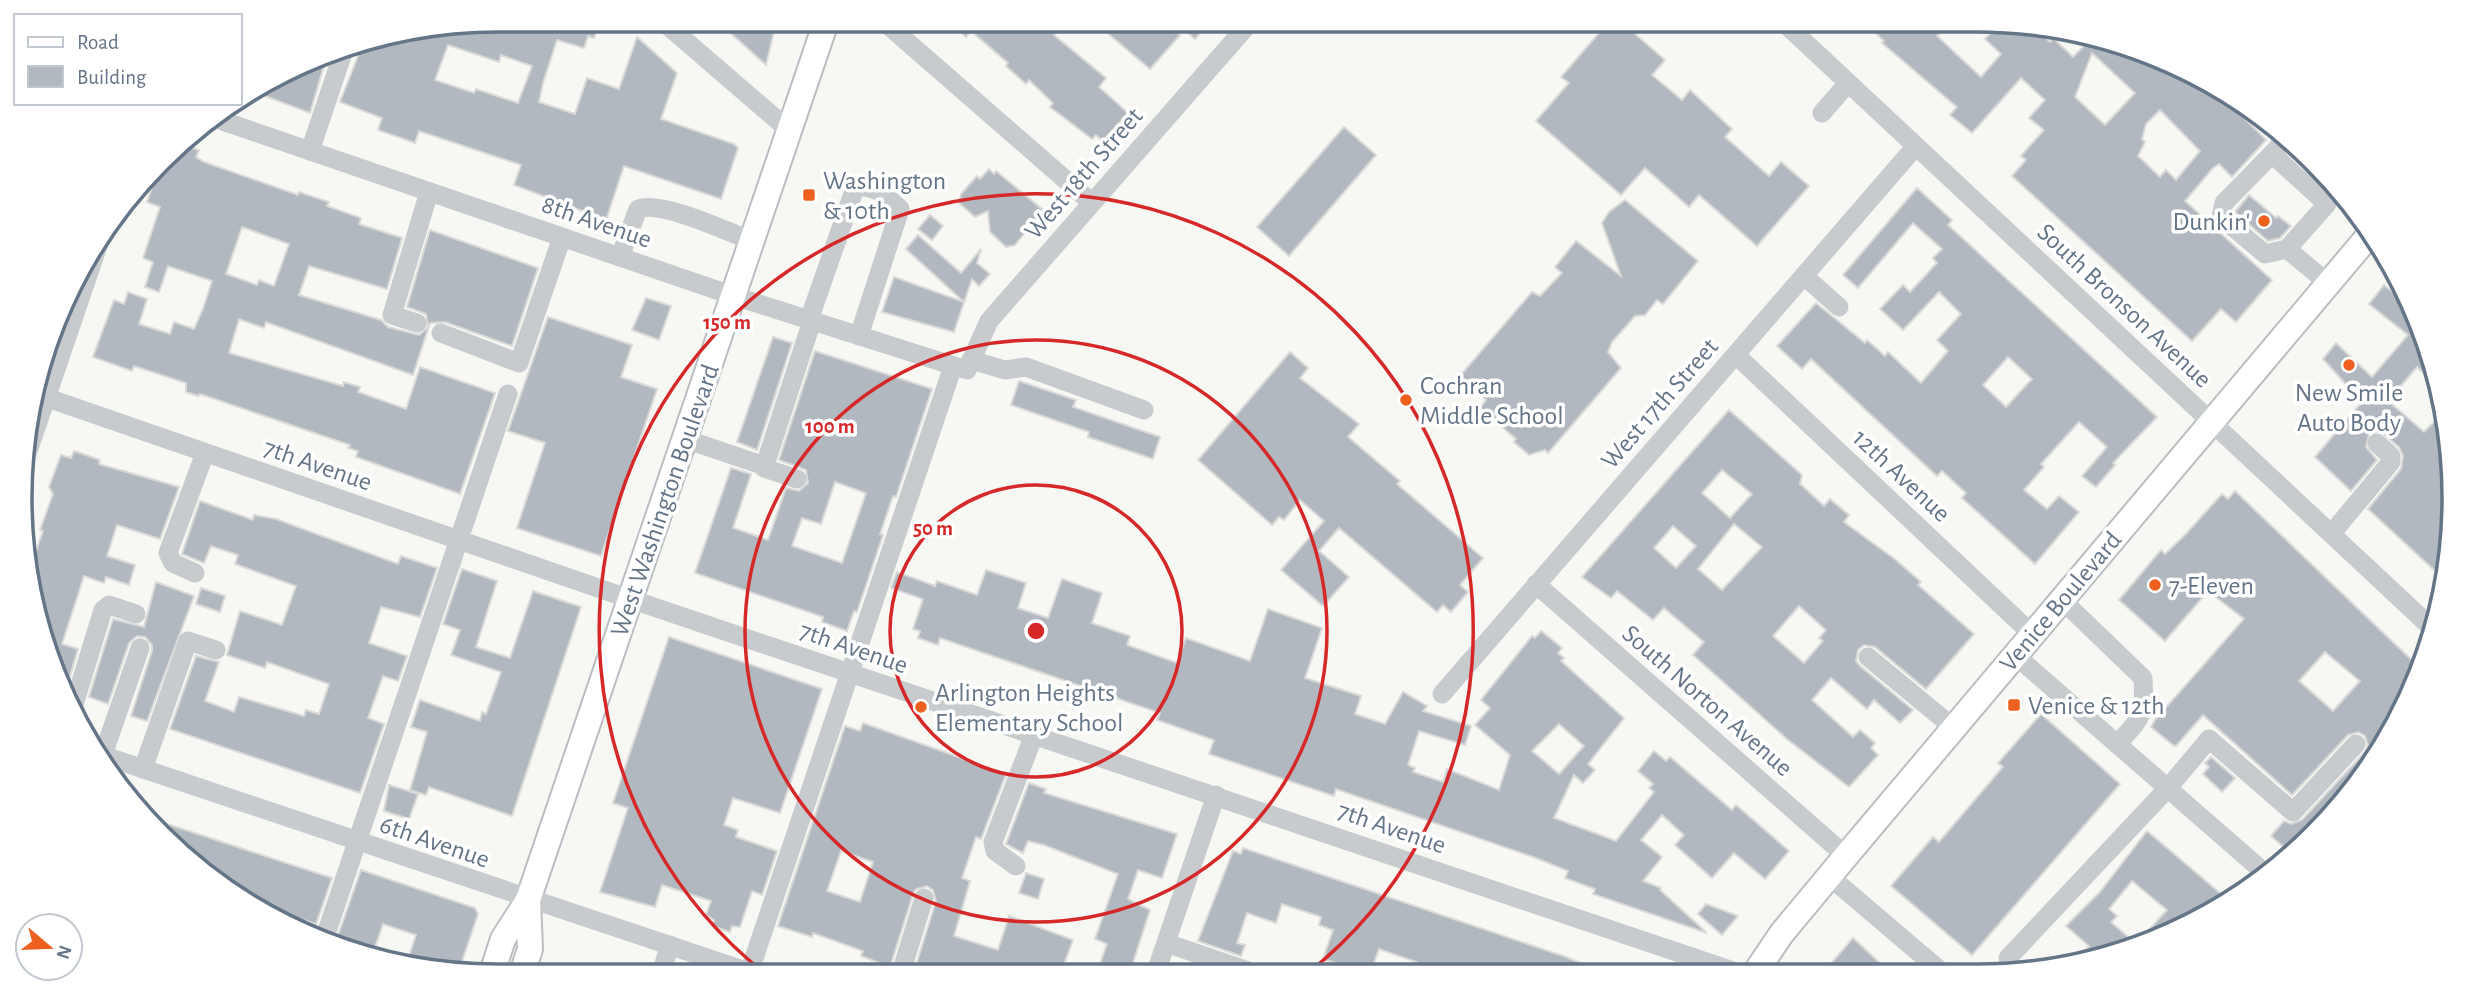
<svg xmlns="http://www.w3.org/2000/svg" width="2473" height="996" viewBox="0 0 2473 996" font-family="'Alegreya Sans',sans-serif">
<rect width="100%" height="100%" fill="#f7f8f4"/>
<g fill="#b2b8bf" stroke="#d9d9d7" stroke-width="2" fill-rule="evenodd">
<path d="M498,19H600L594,38L588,36L584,48L557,40L543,83L539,102L575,114L587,78L619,89L637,37L677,73L661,119L734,144L738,148L721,199L624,166L606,220L514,185L521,165L419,131L415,143L378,130L382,118L340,102L364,41ZM448,45L499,62L501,55L532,66L518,103L476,89L474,93L435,80Z"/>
<polygon points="715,19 777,19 766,65"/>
<polygon points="947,19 1067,19 1054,35 1106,78 1099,87 1128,113 1103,141 1096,135 1092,139 1050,107 1053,103 1029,80 1026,84 1006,66 1008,63 971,31 966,37"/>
<polygon points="1091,19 1163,19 1180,35 1150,69"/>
<polygon points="1173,19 1212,19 1195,39"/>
<polygon points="1611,19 1618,19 1665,60 1652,75 1682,100 1690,90 1732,129 1725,137 1769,176 1781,162 1809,186 1757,246 1699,195 1689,207 1645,168 1621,195 1536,121 1569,83 1561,77"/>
<path d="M1861,19H1951L1937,36L1981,77L2001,54L1985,39L1999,24H2003L2036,29L2050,42L2053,38L2073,57L2085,45L2074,36L2129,45L2205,79L2266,140L2232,177L2219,164L2213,168L2185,201L2272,280L2236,322L2221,309L2192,341L2012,176L2026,160L2021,156L2044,130L2029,118L2045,100L2021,78L1972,133L1950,115L1957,107L1882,43L1884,41ZM2092,53L2135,93L2105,125L2075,97ZM2160,110L2200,151L2176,180L2166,170L2160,177L2138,156L2145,142L2142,139L2146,124Z"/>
<polygon points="328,52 310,113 249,90 259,83"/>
<polygon points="1344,127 1376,155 1289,256 1257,227"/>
<path d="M178,143L199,150L196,157L204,162L298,195L299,192L329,202L327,206L361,218L359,224L402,238L387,289L309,266L299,295L381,320L388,327L419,335L428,327L426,314L407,307L430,230L538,268L512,346L445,322L430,323L413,375L266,322L264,328L239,319L229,353L343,386L344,382L360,387L358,392L406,409L420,367L495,393L460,494L356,457L358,451L348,448L350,445L200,394L198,396L186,392V383L134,366L132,371L93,357L114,300L124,304L128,292L147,299L139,324L170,334L174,322L194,329L203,309L212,281L168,266L159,292L145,287L153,262L143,258L160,207L147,202L156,175L153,174ZM242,227L289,244L274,286L259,280L257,285L226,274Z"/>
<polygon points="989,169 994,174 996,171 1043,210 1015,245 1006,247 990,232 988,211 975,217 959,203 961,194 977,176 980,179"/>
<path d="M1917,188L1952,220L1948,225L2157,417L2113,463L2115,465L2096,487L2082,476L2107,447L2079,422L2041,464L2044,467L2024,490L2047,509L2059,496L2079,512L2035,564L1962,498L1966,493L1942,471L1937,476L1811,359L1802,369L1777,346L1816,303L1865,343L1867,340L1885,356L1888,352L1921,383L1948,351L1937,340L1961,314L1939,292L1903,330L1880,309L1903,285L1910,292L1937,263L1933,258L1942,249L1913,223L1858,288L1843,275ZM2008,357L2032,379L2006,407L1983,385Z"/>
<polygon points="2249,195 2276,218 2278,216 2291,226 2280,238 2268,241 2235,212"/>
<polygon points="1625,200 1698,261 1663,304 1657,300 1645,315 1635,316 1612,342 1608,352 1621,368 1548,453 1545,450 1529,455 1514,442 1516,439 1480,408 1486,400 1460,376 1532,292 1540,296 1562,273 1555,267 1576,241 1621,276 1602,223 1609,212"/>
<polygon points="930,215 943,226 932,240 918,229"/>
<polygon points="918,235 961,273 981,249 977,263 990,274 979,286 972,279 964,302 906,249"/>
<polygon points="894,277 964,302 954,332 882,312"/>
<polygon points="2384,285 2413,309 2437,374 2440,388 2417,367 2388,401 2424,432 2444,412 2453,466 2450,560 2445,580 2368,509 2401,469 2403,456 2399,447 2380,431 2369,434 2366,447 2377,460 2351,491 2315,457 2362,402 2323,359 2336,343 2372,377 2408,335 2369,304"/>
<polygon points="646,298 671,306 659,340 632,330"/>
<polygon points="548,317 632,345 621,377 657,389 601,556 517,528 545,443 508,431"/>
<polygon points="773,337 792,343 757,450 737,442"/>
<path d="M815,351L932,389L896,497L893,496L880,534L883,535L857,612L854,611L847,631L822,622L823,617L695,573L731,468L751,474L733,528L768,540L786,488L799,491L808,483L806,470L779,460ZM835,482L866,493L842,563L792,546L802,518L821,524Z"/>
<polygon points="1290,352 1308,368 1300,378 1359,424 1348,437 1400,481 1397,484 1483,558 1460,585 1468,592 1451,612 1443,605 1437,612 1339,528 1319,551 1349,577 1323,606 1281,570 1324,521 1300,500 1284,520 1279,517 1272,525 1198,460"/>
<polygon points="1019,381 1076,400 1073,407 1160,437 1153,459 1088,437 1089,432 1011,405"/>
<path d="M1729,410L1802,475L1800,484L1824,506L1830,499L1849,515L1844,522L1896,560L1921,582L1918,585L1974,634L1926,689L1875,647L1864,645L1858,650L1856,661L1860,666L1913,710L1900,723L1874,700L1867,709L1831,678L1812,700L1853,737L1860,730L1875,743L1871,748L1878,755L1849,787L1787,739L1693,655L1704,642L1664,608L1653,620L1617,591L1611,598L1582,577ZM1722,470L1752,494L1730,518L1702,493ZM1734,524L1762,547L1722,590L1698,569ZM1673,526L1696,546L1676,568L1654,548ZM1799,606L1826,630L1819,638L1823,641L1804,663L1773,636Z"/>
<polygon points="74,451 100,460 99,464 179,487 160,539 117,525 107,556 135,565 129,585 106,577 104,583 84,576 62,644 78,649 67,686 56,681 29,592 28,561 32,563 43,531 40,530 53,494 49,487 61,455 71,458"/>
<path d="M2235,491L2420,668L2375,760L2292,854L2271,836L2284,821L2291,824L2302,820L2365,752L2368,746L2365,736L2358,732L2348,735L2292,795L2203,715L2176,746L2173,745L2151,727L2155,720L2244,619L2208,591L2165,641L2119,600L2161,550L2165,554L2185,535L2222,494L2228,499ZM2325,652L2360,681L2333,711L2299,681Z"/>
<polygon points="200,501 253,520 254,515 276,519 398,564 401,556 437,568 420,617 381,607 369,643 407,656 398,681 383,676 368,718 384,724 360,793 170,729 196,656 219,662 205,701 234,712 239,697 304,716 306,710 319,714 329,684 267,662 265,668 227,655 240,611 282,625 296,586 235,564 238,555 211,546 204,563 182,554"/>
<polygon points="462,569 497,581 476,647 510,658 533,591 581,607 512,816 429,787 426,795 410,790 427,732 411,727 420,700 480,721 482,712 486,714 501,672 451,655 460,630 443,624"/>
<path d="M986,570L1026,583L1018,608L1048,618L1062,579L1102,593L1092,623L1130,636L1127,645L1177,663L1186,638L1250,661L1268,609L1322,628L1305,678L1361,696L1355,714L1385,724L1403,692L1427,706L1423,711L1471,726L1465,745L1419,731L1408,765L1415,768L1413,772L1443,782L1447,769L1499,790L1510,755L1475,725L1490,708L1481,700L1532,636L1535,638L1541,631L1562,648L1558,653L1564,658L1561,661L1624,718L1588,764L1595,770L1583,783L1574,775L1554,818L1616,841L1654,792L1649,788L1653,784L1638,771L1654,751L1666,761L1670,757L1732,810L1736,805L1789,851L1765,879L1734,853L1712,878L1675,845L1684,835L1662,815L1641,840L1662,857L1643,881L1661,888L1660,890L1707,933L1593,894L1595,889L1565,878L1568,871L1536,858L1336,789L1334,796L1209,754L1214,740L1157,720L1160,713L940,638L938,645L918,638L920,631L913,629L923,599L891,588L897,572L935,586L937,581L977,595ZM1559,724L1584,746L1559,774L1532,751Z"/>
<polygon points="156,582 194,596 147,721 131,716 152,651 152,645 145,637 137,636 129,643 108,704 89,697 113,619 144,627"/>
<polygon points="201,588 225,596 220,612 196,604"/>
<polygon points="669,637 822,689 780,813 733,798 724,825 738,830 736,837 777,851 762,895 752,891 740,927 732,926 730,932 712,926 714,920 706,915 711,901 662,885 655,907 600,892 628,808 613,803"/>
<polygon points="2041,714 2120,784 1972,955 1891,886 1933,837 1939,842 2003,767 1998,763"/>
<path d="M863,723L1006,774L981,839L976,837L962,878L970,881L954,936L998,950L1009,916L1073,940L1060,975H913L936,901L933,890L927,886L916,889L913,894L890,967L861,956L863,951L813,933L812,937L778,926L845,726L860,731ZM841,851L873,862L860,902L827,891Z"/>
<polygon points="2211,757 2235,778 2222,792 2203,774 2209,767 2205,763"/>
<polygon points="1029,783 1046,789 1044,793 1177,834 1162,878 1138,870 1128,899 1150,910 1129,975 1096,975 1107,944 1095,939 1118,874 1044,845 1028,841 1023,853 1006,844"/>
<polygon points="389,785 418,794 409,819 384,811"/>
<polygon points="152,819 332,878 316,924 273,910 272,913 207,878"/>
<polygon points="2147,831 2228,900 2186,928 2138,942 2167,910 2132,881 2109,909 2117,916 2111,922 2135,943 2077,961 2089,946 2066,926 2100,892"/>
<polygon points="1243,848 1566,957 1608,974 1413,974 1417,962 1379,949 1370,974 1336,974 1339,964 1323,959 1333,930 1319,925 1321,917 1282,904 1276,923 1247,913 1237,943 1245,945 1241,956 1198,941 1233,851 1241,854"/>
<polygon points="361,870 475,908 478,914 459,970 407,962 416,935 383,924 372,956 335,944"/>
<polygon points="1026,873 1044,879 1038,899 1019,893"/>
<polygon points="1706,904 1738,916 1722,935 1698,914"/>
<polygon points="1853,938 1882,965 1874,973 1823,973"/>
<polygon points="1192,965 1221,975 1189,975"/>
</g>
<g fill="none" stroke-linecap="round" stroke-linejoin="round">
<defs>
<g id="major">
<polyline points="1755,973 1782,933 1846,856 2371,233"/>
<polyline points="491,976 503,939 528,900 827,19"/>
<polyline points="521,977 530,949 528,900"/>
</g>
</defs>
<use href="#major" stroke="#babec2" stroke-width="28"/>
<g stroke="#c7cbce" stroke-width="19">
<polyline points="660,19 790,131"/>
<polyline points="881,19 1091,202"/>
<polyline points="1780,19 2434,630"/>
<polyline points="1822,113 1848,83"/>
<polyline points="211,117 734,296 967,370 989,321 1253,19"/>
<polyline points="2288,136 2272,154 2327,204 2287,249 2329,284"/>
<polyline points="310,151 346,44"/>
<polyline points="2272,154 2224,203 2221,217 2265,254 2287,249"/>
<path d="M620,257L638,209C661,200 728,232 752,241"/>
<polyline points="1804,276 1839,307"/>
<path d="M809,320L855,188C874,183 887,197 900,209L859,336"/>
<polyline points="417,323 392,315 429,192"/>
<polyline points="441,333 519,363 562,237"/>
<polyline points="1736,355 2032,634"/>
<polyline points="971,360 1005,370 1026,367 1144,410"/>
<polyline points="33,393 630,599 1739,973"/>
<polyline points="685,439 765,466"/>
<polyline points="24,463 101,237"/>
<polyline points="797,479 764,468 812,321"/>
<polyline points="2332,533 2391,462 2391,456 2377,443"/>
<polyline points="195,573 173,563 168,553 205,453"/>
<polyline points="1536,584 1846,856"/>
<path d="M2061,599L2143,678C2145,717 2143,716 2117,744"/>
<polyline points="2015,655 2266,874"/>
<polyline points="1868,657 1954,728"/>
<polyline points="1442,694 1916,146"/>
<polyline points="72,711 103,610 109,605 136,614"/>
<polyline points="93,752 761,976"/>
<polyline points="103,755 140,648"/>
<polyline points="143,769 188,641 216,650"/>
<polyline points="1016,866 995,851 993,842 1034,735"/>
<polyline points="1829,876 1943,973"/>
<polyline points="324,940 508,394"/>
<polyline points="1166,943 1260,975"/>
<polyline points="2008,958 2168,788 2209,739 2293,812 2356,744"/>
<polyline points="1155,975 1216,795"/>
<polyline points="660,976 670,945"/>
<polyline points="748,976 953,366"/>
<polyline points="900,976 924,898"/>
<polyline points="590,977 596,974 604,976"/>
</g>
<use href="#major" stroke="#fff" stroke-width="24"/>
</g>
<g fill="none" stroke="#d62828" stroke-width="3.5">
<circle cx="1036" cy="631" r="146"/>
<circle cx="1036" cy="631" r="291"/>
<path d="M767 975A437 437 0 1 1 1308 973"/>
</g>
<g fill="#ee601e" stroke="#fff" stroke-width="2.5">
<rect x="802" y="188" width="14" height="14" rx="3.5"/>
<circle cx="2264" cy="221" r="7"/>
<circle cx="2349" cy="365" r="7"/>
<circle cx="1406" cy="400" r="7"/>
<circle cx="2155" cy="585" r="7"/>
<rect x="2007" y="698" width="14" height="14" rx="3.5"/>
<circle cx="921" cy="707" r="7"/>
</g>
<g text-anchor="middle" stroke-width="7" stroke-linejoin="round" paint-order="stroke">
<g font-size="26" fill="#657588" stroke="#fff">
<text transform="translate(1083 173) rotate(-49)" y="9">West 18th Street</text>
<text transform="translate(597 221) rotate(19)" y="9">8th Avenue</text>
<text transform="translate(2125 305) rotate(43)" y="9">South Bronson Avenue</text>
<text transform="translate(1659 403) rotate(-49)" y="9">West 17th Street</text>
<text transform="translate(318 464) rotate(19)" y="9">7th Avenue</text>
<text transform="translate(1902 475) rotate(43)" y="9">12th Avenue</text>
<text transform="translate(664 500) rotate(-71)" y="9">West Washington Boulevard</text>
<text transform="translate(2060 601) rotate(-50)" y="9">Venice Boulevard</text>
<text transform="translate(854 647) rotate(19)" y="9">7th Avenue</text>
<text transform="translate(1708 700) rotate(41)" y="9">South Norton Avenue</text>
<text transform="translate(1392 827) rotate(19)" y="9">7th Avenue</text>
<text transform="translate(435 841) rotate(19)" y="9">6th Avenue</text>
</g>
<g font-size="26" fill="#657588" stroke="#fff" text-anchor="start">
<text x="823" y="189">Washington<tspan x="823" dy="30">&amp; 10th</tspan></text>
<text x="2250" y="230" text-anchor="end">Dunkin'</text>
<text x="1420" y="394">Cochran<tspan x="1420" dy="30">Middle School</tspan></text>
<text x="2349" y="401" text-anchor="middle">New Smile<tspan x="2349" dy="30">Auto Body</tspan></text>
<text x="2169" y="594">7-Eleven</text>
<text x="935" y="701">Arlington Heights<tspan x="935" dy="30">Elementary School</tspan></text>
<text x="2028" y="714">Venice &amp; 12th</text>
</g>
</g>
<path d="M0 0H2473V996H0ZM498 32H1976A466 466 0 0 1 2442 498V498A466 466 0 0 1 1976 964H498A466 466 0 0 1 32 498V498A466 466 0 0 1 498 32Z" fill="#fff" fill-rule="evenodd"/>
<path fill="none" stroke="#657588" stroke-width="3.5" d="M498 32H1976A466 466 0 0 1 2442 498V498A466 466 0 0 1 1976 964H498A466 466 0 0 1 32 498V498A466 466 0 0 1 498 32Z"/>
<circle cx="1036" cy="631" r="10" fill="#d62828" stroke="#fff" stroke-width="3.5"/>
<g font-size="21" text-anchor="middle" font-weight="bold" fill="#d62828" stroke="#fff" stroke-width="7" stroke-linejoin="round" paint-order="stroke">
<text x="727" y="329">150 m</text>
<text x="830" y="433">100 m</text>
<text x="933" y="535">50 m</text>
</g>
<rect x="14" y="14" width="228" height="91" fill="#ffffff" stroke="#c1c8cf" stroke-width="2"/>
<rect x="28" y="37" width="35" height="10" fill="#ffffff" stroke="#c1c8cf" stroke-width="2"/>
<text x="77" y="49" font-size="21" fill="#657588">Road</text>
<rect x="28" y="66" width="35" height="21" fill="#b2b8bf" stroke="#c1c8cf" stroke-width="2"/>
<text x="77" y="84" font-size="21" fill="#657588">Building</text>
<g transform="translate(49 947) rotate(109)"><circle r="33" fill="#ffffff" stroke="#c1c8cf" stroke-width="2"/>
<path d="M0-5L12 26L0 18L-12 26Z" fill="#ee601e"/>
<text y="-10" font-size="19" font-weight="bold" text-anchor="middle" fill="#657588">N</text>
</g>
</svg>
